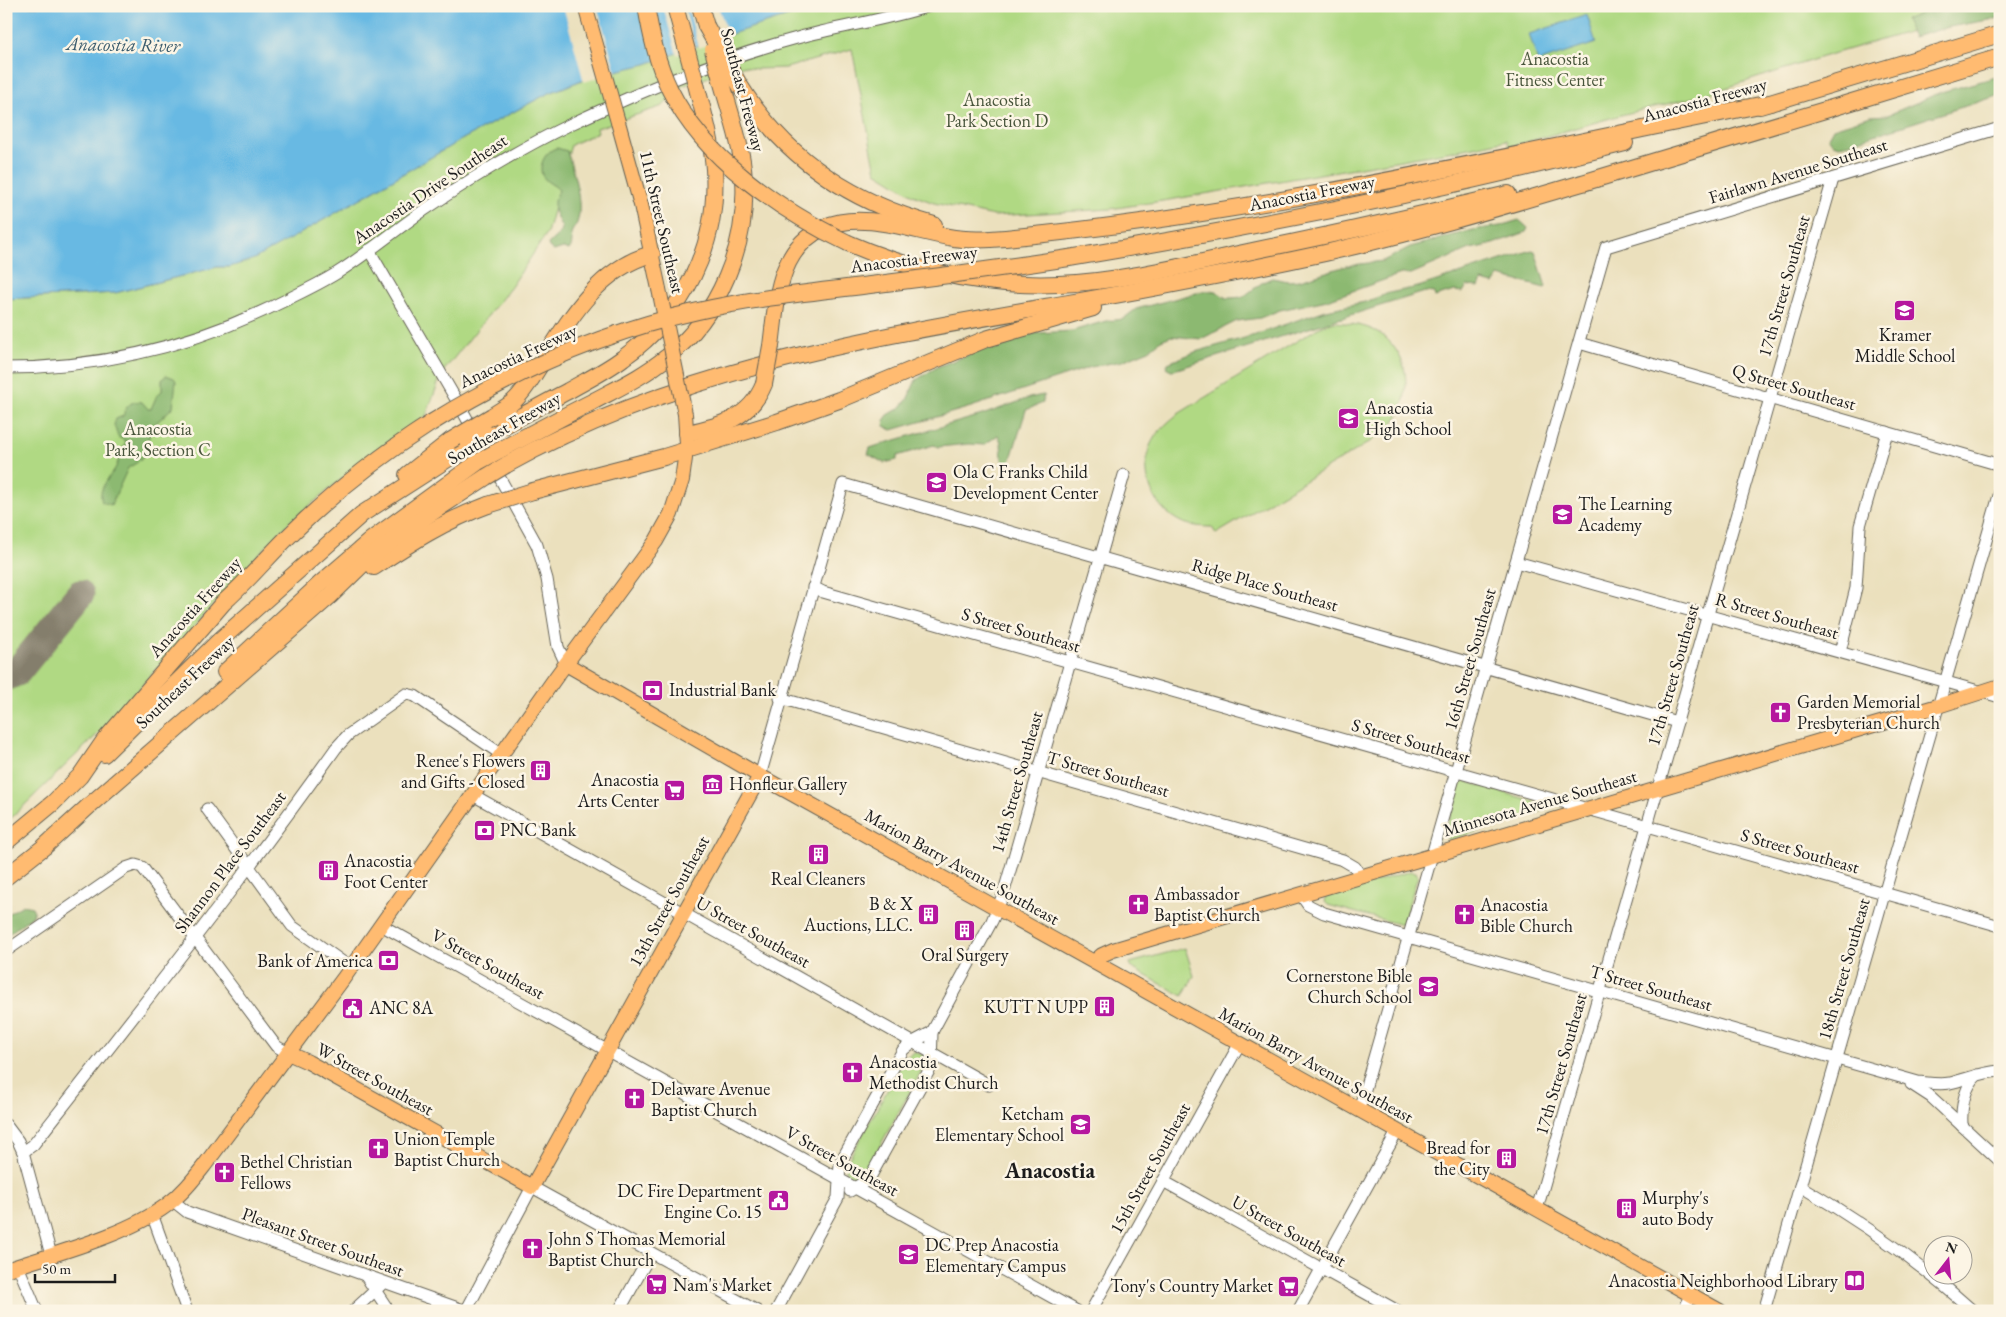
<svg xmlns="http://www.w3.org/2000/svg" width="2006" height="1317" viewBox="0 0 2006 1317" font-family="'EB Garamond',serif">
<rect width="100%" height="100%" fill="#fcf5e5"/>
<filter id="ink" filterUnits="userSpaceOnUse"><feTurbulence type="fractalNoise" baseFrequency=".02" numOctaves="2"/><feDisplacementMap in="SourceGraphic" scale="10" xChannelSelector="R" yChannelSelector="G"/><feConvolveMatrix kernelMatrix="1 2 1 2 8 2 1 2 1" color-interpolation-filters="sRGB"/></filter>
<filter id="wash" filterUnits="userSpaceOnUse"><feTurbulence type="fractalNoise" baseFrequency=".0096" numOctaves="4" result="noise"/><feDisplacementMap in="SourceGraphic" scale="20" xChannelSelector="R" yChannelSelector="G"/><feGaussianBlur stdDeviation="1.12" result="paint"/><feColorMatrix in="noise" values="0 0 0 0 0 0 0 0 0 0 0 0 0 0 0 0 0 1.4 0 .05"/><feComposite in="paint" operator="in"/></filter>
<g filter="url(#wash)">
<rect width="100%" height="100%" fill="#ebe0bd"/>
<g fill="#b0d983" stroke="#667a50">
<polygon points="820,6 1998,6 1822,57 1704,95 1621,115 1509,147 1507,140 1459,150 1175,199 1110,209 994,216 934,203 913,195 876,172 852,49 786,68 756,69 742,66 682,86 663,106 597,128 598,132 571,145 547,233 511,287 442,373 426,416 379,448 292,520 251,562 105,727 6,823 6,299 115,293 217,267 230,267 301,233 459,141 547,94 587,78"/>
<path d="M1334,322C1365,325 1385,328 1400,357C1409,373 1407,400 1398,416C1385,437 1342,458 1321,471C1286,492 1251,513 1216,534L1212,527C1202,527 1191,526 1181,522C1153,508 1140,476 1150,446C1155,433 1168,422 1178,414L1318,328Z"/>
<polygon points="1464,781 1540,803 1543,806 1543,810 1540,812 1452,839 1447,839 1445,832 1459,786"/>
<polygon points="1411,871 1416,872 1418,876 1402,925 1328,905 1325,902 1327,896"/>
<polygon points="1185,948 1194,976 1183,996 1130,967 1130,963"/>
<polygon points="914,1052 923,1055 925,1059 923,1068 866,1171 862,1177 851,1176 846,1171 847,1162 906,1057"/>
</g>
<g fill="#8cb971" stroke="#546a46">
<polygon points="1954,6 2000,6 2000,18 1949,27 1913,37 1905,20 1924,12 1945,11"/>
<polygon points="2000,76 2000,95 1840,146 1833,144 1828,137 1833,128 1871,116 1888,115 1941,92"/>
<path d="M557,148L567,151C573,171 584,203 577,223C575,227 572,230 571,234C572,240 573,245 569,250L563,248L554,251L549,247L548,244L561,232L562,228L554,211V201L559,190C555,185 547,183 543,177C537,166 546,150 557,148Z"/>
<polygon points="1519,220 1528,228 1526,232 1490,245 1470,249 1411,274 1401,274 1327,300 1280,310 1260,318 1237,321 1201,339 1171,336 1161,340 1149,350 1122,361 1091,367 971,407 892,430 884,426 885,419 888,415 900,408 907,400 916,380 937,367 1007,340 1037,333 1072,331 1106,321 1123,319 1136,309 1204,291 1216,291 1226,298 1231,298 1243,297 1263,282 1272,278 1288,281 1300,280 1346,266 1383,261 1410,247 1473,230 1500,226"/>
<polygon points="1532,250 1535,251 1546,287 1545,288 1499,276 1494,284 1482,281 1479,287 1467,286 1463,292 1454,291 1435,297 1434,293 1425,292 1174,370 1171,370 1166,367 1168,363 1195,352 1255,335 1326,310 1365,302 1389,293 1418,287"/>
<path d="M166,375L174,378L176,381L173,407L151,428L145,454L138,462L128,468L111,505L102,502C97,488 110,478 116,467C120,458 120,449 127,442L118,437L114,425L116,419L123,416C126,406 131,400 142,402L148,409H151L157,395L162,391V380Z"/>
<polygon points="1043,395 1045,396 1043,397 1043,403 1026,410 1009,465 1007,466 1002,460 1001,442 998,435 984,445 969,444 938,447 934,445 897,456 897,460 884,463 868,454 870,448 885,443 982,415 1029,398"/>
<polygon points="23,905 32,907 34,911 32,916 6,936 6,915"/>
</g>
<g fill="#67b9e3" stroke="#426a80">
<polygon points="6,6 820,6 728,35 646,64 587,78 547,94 459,141 301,233 254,259 230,267 217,267 115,293 6,299"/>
<polygon points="1587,15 1596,43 1538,62 1529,34"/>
</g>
<g fill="#ebe0bd">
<polygon points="563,6 597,6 616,72 584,82"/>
<polygon points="663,6 684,6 696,49 677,55"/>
<polygon points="687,6 718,6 729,37 699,48"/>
</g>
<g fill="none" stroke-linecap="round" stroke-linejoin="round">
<polyline stroke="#847e6c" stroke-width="29" points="7,676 17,672 80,594"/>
</g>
</g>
<g filter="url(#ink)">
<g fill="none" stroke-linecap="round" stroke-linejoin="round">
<defs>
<g id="minor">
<polyline points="369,250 461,408 537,545 547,579 558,647 566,664"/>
<polyline points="1579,343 2000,465"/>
<path d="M6,368C105,368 201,343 288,299C304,291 321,283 337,273C367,254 394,231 423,211C470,179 519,149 571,124C644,90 718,59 797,38C841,26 886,20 929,6"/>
<polyline points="1516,562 2000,697"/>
<polyline points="813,587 823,592 2000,926"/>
<polyline points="1840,652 1856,588 1860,526 1887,432"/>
<polyline points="780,698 1343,860 1355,867 1361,877"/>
<polyline points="760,776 843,484 1677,722"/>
<polyline points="473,795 989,1085"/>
<polyline points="207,809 292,926 351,968"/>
<path d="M1301,895L1308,905L1324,913L1918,1082C1929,1083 1939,1085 1950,1083C1967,1079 1982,1072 2000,1071"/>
<polyline points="381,925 1077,1311"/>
<polyline points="6,951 126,868 135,865 142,867 276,1046 288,1053"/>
<polyline points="1911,1084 1931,1097 2000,1161"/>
<polyline points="1359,1110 1606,247 2000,128"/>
<polyline points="6,1125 18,1141 23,1152 51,1255"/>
<path d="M1962,1126C1961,1108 1964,1088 1977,1075"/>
<path d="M23,1152L33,1145C136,1014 239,884 336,748L348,735L406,694L415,696L501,754"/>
<polyline points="1163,1181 1398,1311"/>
<path d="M1800,1186C1862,1222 1920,1263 1973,1311"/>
<polyline points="850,1191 869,1179 931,1067 932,1032"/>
<polyline points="172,1200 187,1212 466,1311 532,1187 757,1311"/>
<polyline points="1537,1209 1833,179"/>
<polyline points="152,1214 187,1311"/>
<polyline points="18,1266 37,1311"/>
<polyline points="365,1275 389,1311"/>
<polyline points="353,1311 381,1285"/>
<polyline points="619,1311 651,1253"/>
<polyline points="776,1311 838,1198 840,1163 903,1050 913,1042 932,1032 992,921 1003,895 1124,475"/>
<polyline points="1091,1311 1240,1043"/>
<polyline points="1298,1311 1397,1132"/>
<polyline points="1683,1311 1692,1295"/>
<polyline points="1764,1311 2000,492"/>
</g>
<g id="major">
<polyline points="618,122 641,205 659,289"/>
<polyline points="566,664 760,776 1720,1311"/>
<polyline points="1094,962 1102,955 1113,950 1938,706 2000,686"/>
<polyline points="288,1053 308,1062 532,1187 760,776"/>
<path d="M6,1270C56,1253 125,1236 167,1205C182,1194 193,1180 204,1166L343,979L556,677L656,541L671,514L682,480L687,444L685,414"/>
</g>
<g id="highway">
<polyline points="700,6 706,26"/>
<path d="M732,72C776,152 847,201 934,225"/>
<polyline points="1760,106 2000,34"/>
<path d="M848,243C915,272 986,287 1059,284C1125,281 1192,264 1257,250C1341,233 1424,214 1508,194"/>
<path d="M1069,258C1256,227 1442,190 1625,143"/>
<path d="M771,346C777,301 777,248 825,227C863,210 915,232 954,238C975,241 995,239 1015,237C1269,212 1520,153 1770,103"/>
<path d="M492,416C499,411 507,407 514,401C526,390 534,374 543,361C570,318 599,268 652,254"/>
<path d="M687,433C720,426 750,419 764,384"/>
<path d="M488,434C515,420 541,405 568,391C587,380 606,371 623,358C684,315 719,244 714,169C712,140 703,112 696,84"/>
<path d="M498,451C529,435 560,418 592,402C618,388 644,376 667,357C719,316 748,245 744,179C742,144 729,110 720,76"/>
<path d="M506,465C676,370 867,338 1057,305C1147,290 1237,272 1325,253C1414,233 1501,207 1589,181C1726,141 1863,98 2000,57"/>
<polyline points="407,475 450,441"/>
<polyline points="533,491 664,457 777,422 839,400 986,339 1093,308"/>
<path d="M374,567C412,542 444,521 488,505"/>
<polyline points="225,672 321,583 371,540 478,462"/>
<polyline points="104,754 219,641 362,514 468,446"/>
<path d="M6,842L53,803L80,776L104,741L223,603C248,581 269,555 293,532C335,491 381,455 431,423"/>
<polyline points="6,877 44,847 91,804 330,596 369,558 419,521 486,477"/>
</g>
</defs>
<use href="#minor" stroke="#646154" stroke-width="13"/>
<use href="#major" stroke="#646154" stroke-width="16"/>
<use href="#highway" stroke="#646154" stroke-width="18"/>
<use href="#minor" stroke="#fff" stroke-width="11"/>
<use href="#major" stroke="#ffbb71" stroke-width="14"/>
<use href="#highway" stroke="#ffbb71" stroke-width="16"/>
<defs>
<g id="major-bridge">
<polyline points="585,6 618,122"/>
<polyline points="659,289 685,414"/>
</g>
<g id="highway-bridge">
<path d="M646,6C651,35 657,63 670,90C704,159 781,211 848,243"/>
<polyline points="675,6 696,84"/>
<polyline points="706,26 732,72"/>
<polyline points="713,50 720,76"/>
<polyline points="764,384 771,346"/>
<path d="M431,423C513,372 603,332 698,311C755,298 813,292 870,285C937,277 1003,268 1069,258"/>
<polyline points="450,441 492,416"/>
<polyline points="468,446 488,434"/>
<polyline points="478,462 498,451"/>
<polyline points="486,477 506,465"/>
<polyline points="488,505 533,491"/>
</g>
</defs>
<use href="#major-bridge" stroke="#646154" stroke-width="16" stroke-linecap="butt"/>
<use href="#highway-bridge" stroke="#646154" stroke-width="18" stroke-linecap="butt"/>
<use href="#major-bridge" stroke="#ffbb71" stroke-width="14"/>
<use href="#highway-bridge" stroke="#ffbb71" stroke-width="16"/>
</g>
</g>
<defs>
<symbol id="school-square" viewBox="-11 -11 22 22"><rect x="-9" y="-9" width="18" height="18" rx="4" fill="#b5179e" stroke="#fcf5e5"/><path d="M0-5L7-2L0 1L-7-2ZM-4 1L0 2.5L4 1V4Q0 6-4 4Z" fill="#fff"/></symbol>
<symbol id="bank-square" viewBox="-11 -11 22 22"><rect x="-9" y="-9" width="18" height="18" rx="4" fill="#b5179e" stroke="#fcf5e5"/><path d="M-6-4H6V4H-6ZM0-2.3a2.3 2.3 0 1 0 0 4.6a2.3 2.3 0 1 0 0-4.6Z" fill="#fff"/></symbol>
<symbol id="church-square" viewBox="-11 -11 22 22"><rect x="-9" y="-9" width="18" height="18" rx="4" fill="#b5179e" stroke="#fcf5e5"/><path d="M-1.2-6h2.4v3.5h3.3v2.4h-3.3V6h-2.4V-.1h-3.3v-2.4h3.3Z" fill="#fff"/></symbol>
<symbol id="building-square" viewBox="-11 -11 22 22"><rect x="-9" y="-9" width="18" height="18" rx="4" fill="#b5179e" stroke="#fcf5e5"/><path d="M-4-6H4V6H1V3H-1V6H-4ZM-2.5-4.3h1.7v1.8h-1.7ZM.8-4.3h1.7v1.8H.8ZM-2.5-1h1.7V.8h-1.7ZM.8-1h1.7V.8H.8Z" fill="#fff"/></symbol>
<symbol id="museum-square" viewBox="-11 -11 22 22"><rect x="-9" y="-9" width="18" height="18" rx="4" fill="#b5179e" stroke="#fcf5e5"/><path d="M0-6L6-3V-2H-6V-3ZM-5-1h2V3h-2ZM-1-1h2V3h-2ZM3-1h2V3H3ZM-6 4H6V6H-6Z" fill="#fff"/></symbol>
<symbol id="supermarket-square" viewBox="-11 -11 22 22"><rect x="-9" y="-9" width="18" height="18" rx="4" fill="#b5179e" stroke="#fcf5e5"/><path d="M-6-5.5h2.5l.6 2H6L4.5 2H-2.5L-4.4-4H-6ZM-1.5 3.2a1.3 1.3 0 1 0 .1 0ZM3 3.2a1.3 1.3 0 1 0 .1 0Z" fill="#fff"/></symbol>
<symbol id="civic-square" viewBox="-11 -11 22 22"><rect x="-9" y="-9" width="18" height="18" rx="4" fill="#b5179e" stroke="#fcf5e5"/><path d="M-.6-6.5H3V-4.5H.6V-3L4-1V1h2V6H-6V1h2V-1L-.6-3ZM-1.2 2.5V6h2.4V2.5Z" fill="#fff"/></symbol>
<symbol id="library-square" viewBox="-11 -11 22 22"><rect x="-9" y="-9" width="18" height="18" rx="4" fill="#b5179e" stroke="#fcf5e5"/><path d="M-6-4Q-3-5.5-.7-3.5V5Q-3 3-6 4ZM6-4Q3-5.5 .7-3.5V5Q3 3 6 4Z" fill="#fff"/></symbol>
</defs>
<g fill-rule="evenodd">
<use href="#school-square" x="1892" y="298" width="25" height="25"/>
<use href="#school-square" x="1336" y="406" width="25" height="25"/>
<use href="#school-square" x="924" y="470" width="25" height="25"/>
<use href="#school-square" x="1550" y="502" width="25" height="25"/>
<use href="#bank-square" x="640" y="678" width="25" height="25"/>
<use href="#church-square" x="1768" y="700" width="25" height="25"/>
<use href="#building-square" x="528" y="758" width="25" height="25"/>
<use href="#museum-square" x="700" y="772" width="25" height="25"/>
<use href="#supermarket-square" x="662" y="778" width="25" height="25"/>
<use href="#bank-square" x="472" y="818" width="25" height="25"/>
<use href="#building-square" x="806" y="842" width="25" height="25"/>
<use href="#building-square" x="316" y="858" width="25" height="25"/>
<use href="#church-square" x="1126" y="892" width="25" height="25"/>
<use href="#building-square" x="916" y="902" width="25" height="25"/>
<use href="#church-square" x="1452" y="902" width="25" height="25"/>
<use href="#building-square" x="952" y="918" width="25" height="25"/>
<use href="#bank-square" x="376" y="948" width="25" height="25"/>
<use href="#school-square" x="1416" y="974" width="25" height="25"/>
<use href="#building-square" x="1092" y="994" width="25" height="25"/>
<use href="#civic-square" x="340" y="996" width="25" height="25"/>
<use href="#church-square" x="840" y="1060" width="25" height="25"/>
<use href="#church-square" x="622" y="1086" width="25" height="25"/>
<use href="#school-square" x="1068" y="1112" width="25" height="25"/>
<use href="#church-square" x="366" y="1136" width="25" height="25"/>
<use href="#building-square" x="1494" y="1146" width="25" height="25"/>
<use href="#church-square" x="212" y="1160" width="25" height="25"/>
<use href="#civic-square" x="766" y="1188" width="25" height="25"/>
<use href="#building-square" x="1614" y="1196" width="25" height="25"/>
<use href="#church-square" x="520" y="1236" width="25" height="25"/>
<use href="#school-square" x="896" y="1242" width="25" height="25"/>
<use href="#library-square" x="1842" y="1268" width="25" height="25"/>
<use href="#supermarket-square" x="644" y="1272" width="25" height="25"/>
<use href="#supermarket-square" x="1276" y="1274" width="25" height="25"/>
</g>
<g text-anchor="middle" stroke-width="5" stroke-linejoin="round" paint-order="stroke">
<g font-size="18" fill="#48553b" stroke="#fcf5e5">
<text x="1555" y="65">Anacostia<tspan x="1555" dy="21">Fitness Center</tspan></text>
<text x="997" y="106">Anacostia<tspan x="997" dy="21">Park Section D</tspan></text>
<text x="158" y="435">Anacostia<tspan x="158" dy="21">Park, Section C</tspan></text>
</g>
<g font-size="18" fill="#1c1c1c" stroke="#fcf5e5">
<text transform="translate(743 90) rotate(75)" y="6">Southeast Freeway</text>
<text transform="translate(1705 100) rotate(-15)" y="6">Anacostia Freeway</text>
<text transform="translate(1798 171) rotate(-17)" y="6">Fairlawn Avenue Southeast</text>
<text transform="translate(430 189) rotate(-34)" y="6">Anacostia Drive Southeast</text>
<text transform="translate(1312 193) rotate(-11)" y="6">Anacostia Freeway</text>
<text transform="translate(662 222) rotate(77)" y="6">11th Street Southeast</text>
<text transform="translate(914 259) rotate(-7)" y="6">Anacostia Freeway</text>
<text transform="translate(1784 286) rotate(-74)" y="6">17th Street Southeast</text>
<text transform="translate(518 356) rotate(-25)" y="6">Anacostia Freeway</text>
<text transform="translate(1794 387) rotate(16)" y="6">Q Street Southeast</text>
<text transform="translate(504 428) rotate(-30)" y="6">Southeast Freeway</text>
<text transform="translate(1265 585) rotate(16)" y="6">Ridge Place Southeast</text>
<text transform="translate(195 607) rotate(-48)" y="6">Anacostia Freeway</text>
<text transform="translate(1777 616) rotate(16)" y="6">R Street Southeast</text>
<text transform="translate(1021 630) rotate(16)" y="6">S Street Southeast</text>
<text transform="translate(1470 659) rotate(-74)" y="6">16th Street Southeast</text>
<text transform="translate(1673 675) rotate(-74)" y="6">17th Street Southeast</text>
<text transform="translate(185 682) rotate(-43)" y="6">Southeast Freeway</text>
<text transform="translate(1411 741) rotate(16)" y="6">S Street Southeast</text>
<text transform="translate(1108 774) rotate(16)" y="6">T Street Southeast</text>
<text transform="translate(1017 782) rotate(-74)" y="6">14th Street Southeast</text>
<text transform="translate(1540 803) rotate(-16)" y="6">Minnesota Avenue Southeast</text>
<text transform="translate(1800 851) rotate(16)" y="6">S Street Southeast</text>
<text transform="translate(230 862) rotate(-53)" y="6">Shannon Place Southeast</text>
<text transform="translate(962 867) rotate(29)" y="6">Marion Barry Avenue Southeast</text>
<text transform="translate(669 901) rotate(-61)" y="6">13th Street Southeast</text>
<text transform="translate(753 932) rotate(29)" y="6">U Street Southeast</text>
<text transform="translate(488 964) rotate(29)" y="6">V Street Southeast</text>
<text transform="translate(1844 969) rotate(-74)" y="6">18th Street Southeast</text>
<text transform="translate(1651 988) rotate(16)" y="6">T Street Southeast</text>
<text transform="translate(1561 1064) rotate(-74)" y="6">17th Street Southeast</text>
<text transform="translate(1316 1065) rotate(29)" y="6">Marion Barry Avenue Southeast</text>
<text transform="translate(375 1079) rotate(29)" y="6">W Street Southeast</text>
<text transform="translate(842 1161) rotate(29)" y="6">V Street Southeast</text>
<text transform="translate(1150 1168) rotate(-61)" y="6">15th Street Southeast</text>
<text transform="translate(1289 1231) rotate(29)" y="6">U Street Southeast</text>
<text transform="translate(323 1242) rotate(20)" y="6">Pleasant Street Southeast</text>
</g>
<g font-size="18" fill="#1c1c1c" stroke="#fcf5e5" text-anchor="start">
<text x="1905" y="341" text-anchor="middle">Kramer<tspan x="1905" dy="21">Middle School</tspan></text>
<text x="1365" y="414">Anacostia<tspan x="1365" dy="21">High School</tspan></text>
<text x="953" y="478">Ola C Franks Child<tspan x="953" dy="21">Development Center</tspan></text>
<text x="1578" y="510">The Learning<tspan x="1578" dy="21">Academy</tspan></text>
<text x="669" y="696">Industrial Bank</text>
<text x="1797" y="708">Garden Memorial<tspan x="1797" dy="21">Presbyterian Church</tspan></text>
<text x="525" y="767" text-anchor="end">Renee's Flowers<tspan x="525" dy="21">and Gifts - Closed</tspan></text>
<text x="659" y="786" text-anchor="end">Anacostia<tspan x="659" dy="21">Arts Center</tspan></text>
<text x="729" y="790">Honfleur Gallery</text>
<text x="500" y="836">PNC Bank</text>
<text x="344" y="867">Anacostia<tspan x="344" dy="21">Foot Center</tspan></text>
<text x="818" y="885" text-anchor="middle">Real Cleaners</text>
<text x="1154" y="900">Ambassador<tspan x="1154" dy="21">Baptist Church</tspan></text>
<text x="913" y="910" text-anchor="end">B &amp; X<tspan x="913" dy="21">Auctions, LLC.</tspan></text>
<text x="1480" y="911">Anacostia<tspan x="1480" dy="21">Bible Church</tspan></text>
<text x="965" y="961" text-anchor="middle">Oral Surgery</text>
<text x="373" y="967" text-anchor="end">Bank of America</text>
<text x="1412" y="982" text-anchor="end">Cornerstone Bible<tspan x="1412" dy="21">Church School</tspan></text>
<text x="1088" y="1013" text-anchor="end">KUTT N UPP</text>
<text x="369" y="1014">ANC 8A</text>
<text x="869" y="1068">Anacostia<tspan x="869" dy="21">Methodist Church</tspan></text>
<text x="651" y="1095">Delaware Avenue<tspan x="651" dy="21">Baptist Church</tspan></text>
<text x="1064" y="1120" text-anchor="end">Ketcham<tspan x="1064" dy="21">Elementary School</tspan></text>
<text x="394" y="1145">Union Temple<tspan x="394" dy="21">Baptist Church</tspan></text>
<text x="1490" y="1154" text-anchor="end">Bread for<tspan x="1490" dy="21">the City</tspan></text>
<text x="240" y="1168">Bethel Christian<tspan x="240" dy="21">Fellows</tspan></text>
<text x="762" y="1197" text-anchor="end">DC Fire Department<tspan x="762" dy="21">Engine Co. 15</tspan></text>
<text x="1642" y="1204">Murphy's<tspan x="1642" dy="21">auto Body</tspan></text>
<text x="548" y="1245">John S Thomas Memorial<tspan x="548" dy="21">Baptist Church</tspan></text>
<text x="925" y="1251">DC Prep Anacostia<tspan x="925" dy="21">Elementary Campus</tspan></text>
<text x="1838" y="1287" text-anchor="end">Anacostia Neighborhood Library</text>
<text x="673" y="1291">Nam's Market</text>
<text x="1273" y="1292" text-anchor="end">Tony's Country Market</text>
</g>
<g font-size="19" font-style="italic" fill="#3a5b6c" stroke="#fcf5e5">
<text transform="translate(123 44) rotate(1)" y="7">Anacostia River</text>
</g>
<g font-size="22" font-weight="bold" fill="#1c1c1c" stroke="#fcf5e5">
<text x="1050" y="1178">Anacostia</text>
</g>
</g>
<rect width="2006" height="1317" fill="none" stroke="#fcf5e5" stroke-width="25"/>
<g transform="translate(1948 1260) rotate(16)"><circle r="24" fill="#fcf5e5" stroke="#a29e95"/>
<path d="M0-4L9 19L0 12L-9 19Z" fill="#b5179e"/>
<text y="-8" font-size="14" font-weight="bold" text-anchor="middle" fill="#1c1c1c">N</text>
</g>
<path d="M35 1274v8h80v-8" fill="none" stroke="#1c1c1c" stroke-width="2.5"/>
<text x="42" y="1274" font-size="15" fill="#1c1c1c" stroke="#fcf5e5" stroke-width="4" paint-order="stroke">50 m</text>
</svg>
